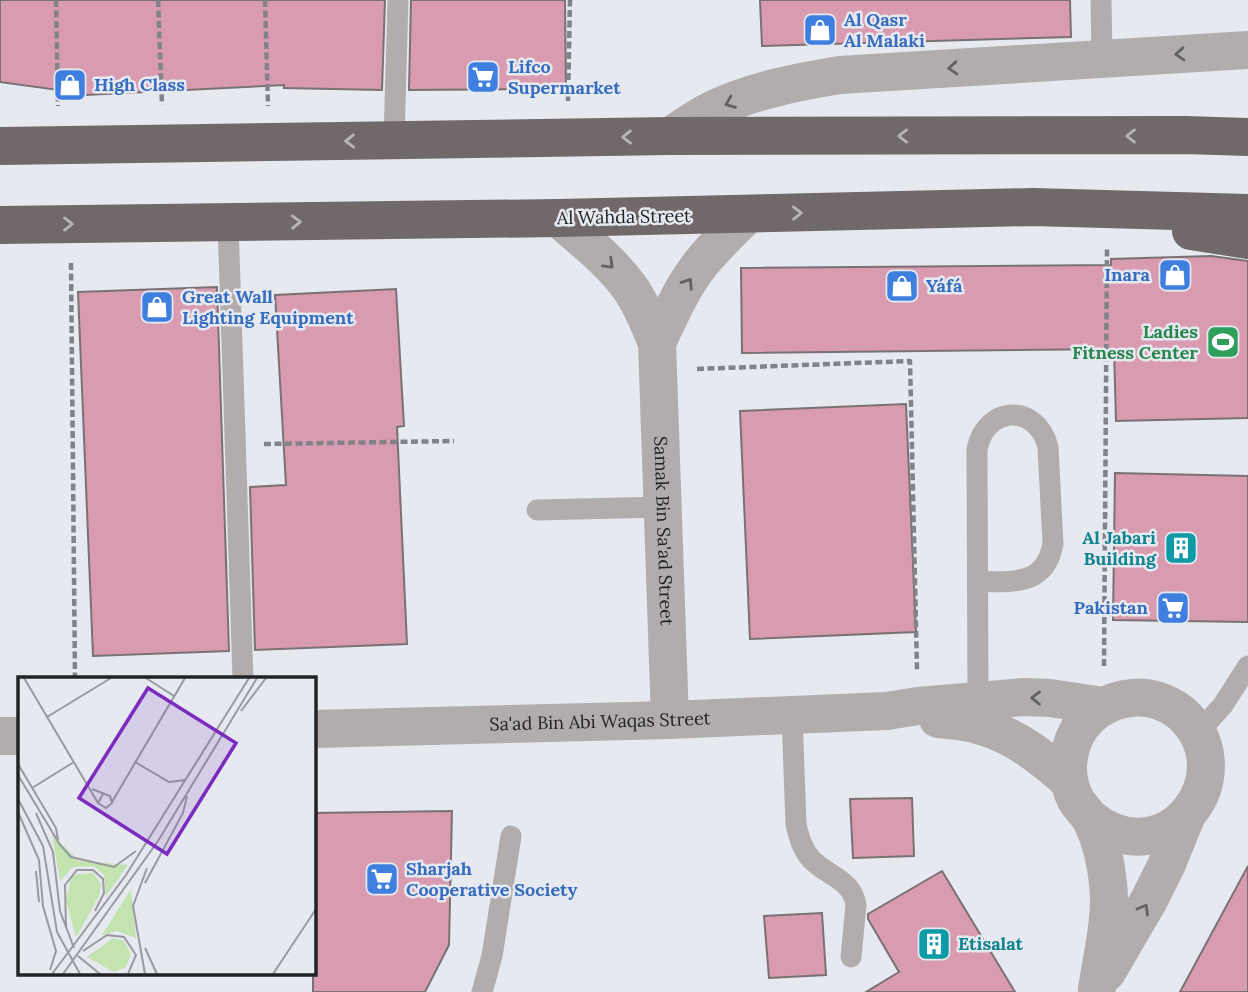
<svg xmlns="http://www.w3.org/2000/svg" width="1248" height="992" viewBox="0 0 1248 992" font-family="Lora,serif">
<rect width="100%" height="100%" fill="#e7e9f0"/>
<g fill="#d99bb0" stroke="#797174" stroke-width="2">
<polygon points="0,0 385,0 382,90 284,88 284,85 66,96 66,91 0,82"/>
<polygon points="411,0 565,0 566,89 409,90"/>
<polygon points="760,0 1070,0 1071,37 762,46"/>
<polygon points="1211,256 1248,261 1248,418 1116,421 1114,349 742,353 741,268 1111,265 1111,259"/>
<polygon points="217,287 229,651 93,656 78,292"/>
<polygon points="396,289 404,426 397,427 407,644 255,650 250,487 286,485 275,295"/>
<polygon points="906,404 916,632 750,639 740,411"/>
<polygon points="1115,473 1248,476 1248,622 1113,620"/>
<polygon points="912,798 914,856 853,858 850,799"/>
<polygon points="452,811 449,945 425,992 313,992 313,813"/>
<polygon points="1248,866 1248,992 1180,992"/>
<polygon points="942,871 1015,992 866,992 899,972 868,919 868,914"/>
<polygon points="822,913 826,975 769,978 764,916"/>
</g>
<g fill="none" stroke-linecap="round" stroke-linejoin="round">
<g stroke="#818388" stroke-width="4.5" stroke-dasharray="7 3.5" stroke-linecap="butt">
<polyline points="56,0 58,106"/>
<polyline points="158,0 162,105"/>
<polyline points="265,0 268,106"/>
<polyline points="568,101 570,0"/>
<polyline points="71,263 75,679"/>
<polyline points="697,369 910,361 917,670"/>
<polyline points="264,444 454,441"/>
<polyline points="1104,666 1107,247"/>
</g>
<g stroke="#b1adad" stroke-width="21">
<polyline points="1101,0 1102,59"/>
<polyline points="394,140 398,0"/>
<polyline points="228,222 243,679"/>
<polyline points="537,510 662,507"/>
<path d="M978,582C1012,581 1045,587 1053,544L1048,447C1037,403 986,405 977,449L978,701"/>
<path d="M792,715L796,824C799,837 802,849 811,859C827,876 852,879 856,905L851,957"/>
<polyline points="1198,733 1223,705 1248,666"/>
<polyline points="482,992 492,956 511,836"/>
</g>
<g stroke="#b1adad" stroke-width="38">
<path d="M670,136C683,128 697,117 712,110C752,91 796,82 840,75L1248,50"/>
<path id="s1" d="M558,218C583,240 611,261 630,288C642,305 649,324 657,343L670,720"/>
<path d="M657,343C670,315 682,287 702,262C716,245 732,230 748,214"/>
<path d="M938,719C952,721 968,721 981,726C1016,736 1043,758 1069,781"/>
<path id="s2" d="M313,729L670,720L887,711L918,706L1024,697L1050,698L1103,706"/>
<polyline points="0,736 19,736"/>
<path d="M1090,818C1167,880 1248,773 1181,713C1167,702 1149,696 1132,698C1107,700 1084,715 1074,739C1066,759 1066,781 1076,800C1081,808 1088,814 1092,822C1101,841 1106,862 1108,883C1112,918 1102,955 1097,989"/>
<polyline points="1107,972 1149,900 1167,864 1186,817"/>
</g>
<g stroke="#706869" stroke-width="38">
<polyline points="0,146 670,136 1185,135 1248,137"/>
<polyline points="0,225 558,218 1033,207 1248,213"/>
<polyline points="1191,231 1248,240"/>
</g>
</g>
<defs><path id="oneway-chevron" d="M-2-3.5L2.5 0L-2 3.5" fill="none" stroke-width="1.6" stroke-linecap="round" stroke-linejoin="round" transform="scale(1.75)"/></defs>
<g stroke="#626163">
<use href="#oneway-chevron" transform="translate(1180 54) rotate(176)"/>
<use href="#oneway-chevron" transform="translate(953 68) rotate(176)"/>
<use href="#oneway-chevron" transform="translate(730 103) rotate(158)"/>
<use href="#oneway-chevron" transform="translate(609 264) rotate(44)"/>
<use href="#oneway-chevron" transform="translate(688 283) rotate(-57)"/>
<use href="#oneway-chevron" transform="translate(1036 698) rotate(-179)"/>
<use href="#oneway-chevron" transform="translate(1144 909) rotate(-60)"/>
</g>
<g stroke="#b7b5ba">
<use href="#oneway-chevron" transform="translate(903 136) rotate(180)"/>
<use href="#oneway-chevron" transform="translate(1131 136) rotate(180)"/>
<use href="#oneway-chevron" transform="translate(627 137) rotate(179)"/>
<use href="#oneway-chevron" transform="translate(350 141) rotate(179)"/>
<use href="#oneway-chevron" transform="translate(797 213) rotate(-1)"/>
<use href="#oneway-chevron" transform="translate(296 222) rotate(-1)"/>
<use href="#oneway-chevron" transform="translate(68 224)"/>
</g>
<defs>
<symbol id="shop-square" viewBox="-11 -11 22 22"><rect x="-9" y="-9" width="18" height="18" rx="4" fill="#3f7fe0" stroke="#e7e9f0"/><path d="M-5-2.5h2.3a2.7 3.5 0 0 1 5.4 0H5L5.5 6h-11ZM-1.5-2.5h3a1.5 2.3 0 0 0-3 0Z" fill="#fff"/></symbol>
<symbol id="supermarket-square" viewBox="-11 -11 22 22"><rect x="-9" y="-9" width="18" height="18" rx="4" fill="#3f7fe0" stroke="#e7e9f0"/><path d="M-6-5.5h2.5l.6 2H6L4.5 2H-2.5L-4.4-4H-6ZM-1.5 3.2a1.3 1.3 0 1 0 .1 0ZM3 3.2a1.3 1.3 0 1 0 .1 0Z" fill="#fff"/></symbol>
<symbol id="stadium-square" viewBox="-11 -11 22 22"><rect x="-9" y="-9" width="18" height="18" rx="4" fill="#2e9e5b" stroke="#e7e9f0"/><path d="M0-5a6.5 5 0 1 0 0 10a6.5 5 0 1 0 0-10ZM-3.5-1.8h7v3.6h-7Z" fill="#fff"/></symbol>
<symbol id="building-square" viewBox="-11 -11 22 22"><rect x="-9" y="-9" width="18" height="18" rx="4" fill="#0f9aa8" stroke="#e7e9f0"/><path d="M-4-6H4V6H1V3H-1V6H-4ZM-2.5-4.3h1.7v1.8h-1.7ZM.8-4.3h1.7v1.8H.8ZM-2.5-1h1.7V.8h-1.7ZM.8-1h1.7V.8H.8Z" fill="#fff"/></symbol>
</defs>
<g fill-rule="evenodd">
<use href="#shop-square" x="801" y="11" width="38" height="38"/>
<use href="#supermarket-square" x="464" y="58" width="38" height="38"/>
<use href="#shop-square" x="51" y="66" width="38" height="38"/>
<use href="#shop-square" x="1156" y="256" width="38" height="38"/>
<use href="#shop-square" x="883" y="267" width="38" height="38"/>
<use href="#shop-square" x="138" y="288" width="38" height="38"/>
<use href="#stadium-square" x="1204" y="323" width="38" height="38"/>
<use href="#building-square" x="1162" y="529" width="38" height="38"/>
<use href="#supermarket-square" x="1154" y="589" width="38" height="38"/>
<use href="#supermarket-square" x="363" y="860" width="38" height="38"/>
<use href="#building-square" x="915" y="925" width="38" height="38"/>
</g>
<g text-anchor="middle" stroke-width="5" stroke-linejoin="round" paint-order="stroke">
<g font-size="18" font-weight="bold" fill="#366cbe" stroke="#e7e9f0" text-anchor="start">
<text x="844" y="26">Al Qasr<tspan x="844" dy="21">Al Malaki</tspan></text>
<text x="508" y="73">Lifco<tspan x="508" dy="21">Supermarket</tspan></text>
<text x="94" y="91">High Class</text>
<text x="1150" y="281" text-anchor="end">Inara</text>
<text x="926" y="292">Yáfá</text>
<text x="182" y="303">Great Wall<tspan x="182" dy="21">Lighting Equipment</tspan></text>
<text x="1148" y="614" text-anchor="end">Pakistan</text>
<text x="406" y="875">Sharjah<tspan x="406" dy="21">Cooperative Society</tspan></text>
</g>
<g font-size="18" fill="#222326" stroke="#e7e9f0">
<text transform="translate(624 217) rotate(-1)" y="6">Al Wahda Street</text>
<text dy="6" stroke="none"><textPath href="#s1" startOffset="350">Samak Bin Sa'ad Street</textPath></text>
<text dy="6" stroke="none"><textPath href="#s2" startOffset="287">Sa'ad Bin Abi Waqas Street</textPath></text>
</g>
<g font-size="18" font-weight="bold" fill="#27864d" stroke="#e7e9f0" text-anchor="end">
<text x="1198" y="338">Ladies<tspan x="1198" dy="21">Fitness Center</tspan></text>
</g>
<g font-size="18" font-weight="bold" fill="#0d838f" stroke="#e7e9f0" text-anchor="end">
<text x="1156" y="544">Al Jabari<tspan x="1156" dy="21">Building</tspan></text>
<text x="958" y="950" text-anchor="start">Etisalat</text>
</g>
</g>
<g transform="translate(18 677)">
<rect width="298" height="298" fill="#e7e9f0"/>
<path d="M34,157L61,184L110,188L88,219L86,198L76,189L55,190L42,204ZM75,196L83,207L81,219L58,260L48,223L54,198ZM113,212L118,261L99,254L84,258ZM95,261L106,264L113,277L108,290L96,295L69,280Z" fill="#c3e3af"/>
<path fill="none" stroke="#989a9f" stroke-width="2" d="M6,1L80,126M128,1L156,19M223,34L248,1M29,40L93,1M117,85L151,105L168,103M0,87L38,151L40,163M0,98L42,168L53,180L96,190L118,174M14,111L56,85M74,112L92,119L94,126L88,131L80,126L85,117M0,122L25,169L39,255L62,297M94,125L167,1M0,135L21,183L25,229L38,274L32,293M18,136L35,175L42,234L56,271M18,194L21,225M127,206L165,136L169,119M48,251L47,208L59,193H75L85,202L86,216L77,234M127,271L139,297M65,274L89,258L106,260L118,278L110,297M60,279L82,297M34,297L108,198L231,1M45,297L140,164L239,1M127,297L115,229L129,191M255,297L298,232"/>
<path fill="#7b2cbf" fill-opacity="0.15" stroke="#7b2cbf" stroke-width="3.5" d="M130,11L218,66L149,177L61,121Z"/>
<rect width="298" height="298" fill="none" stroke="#222326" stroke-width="3.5"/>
</g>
</svg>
